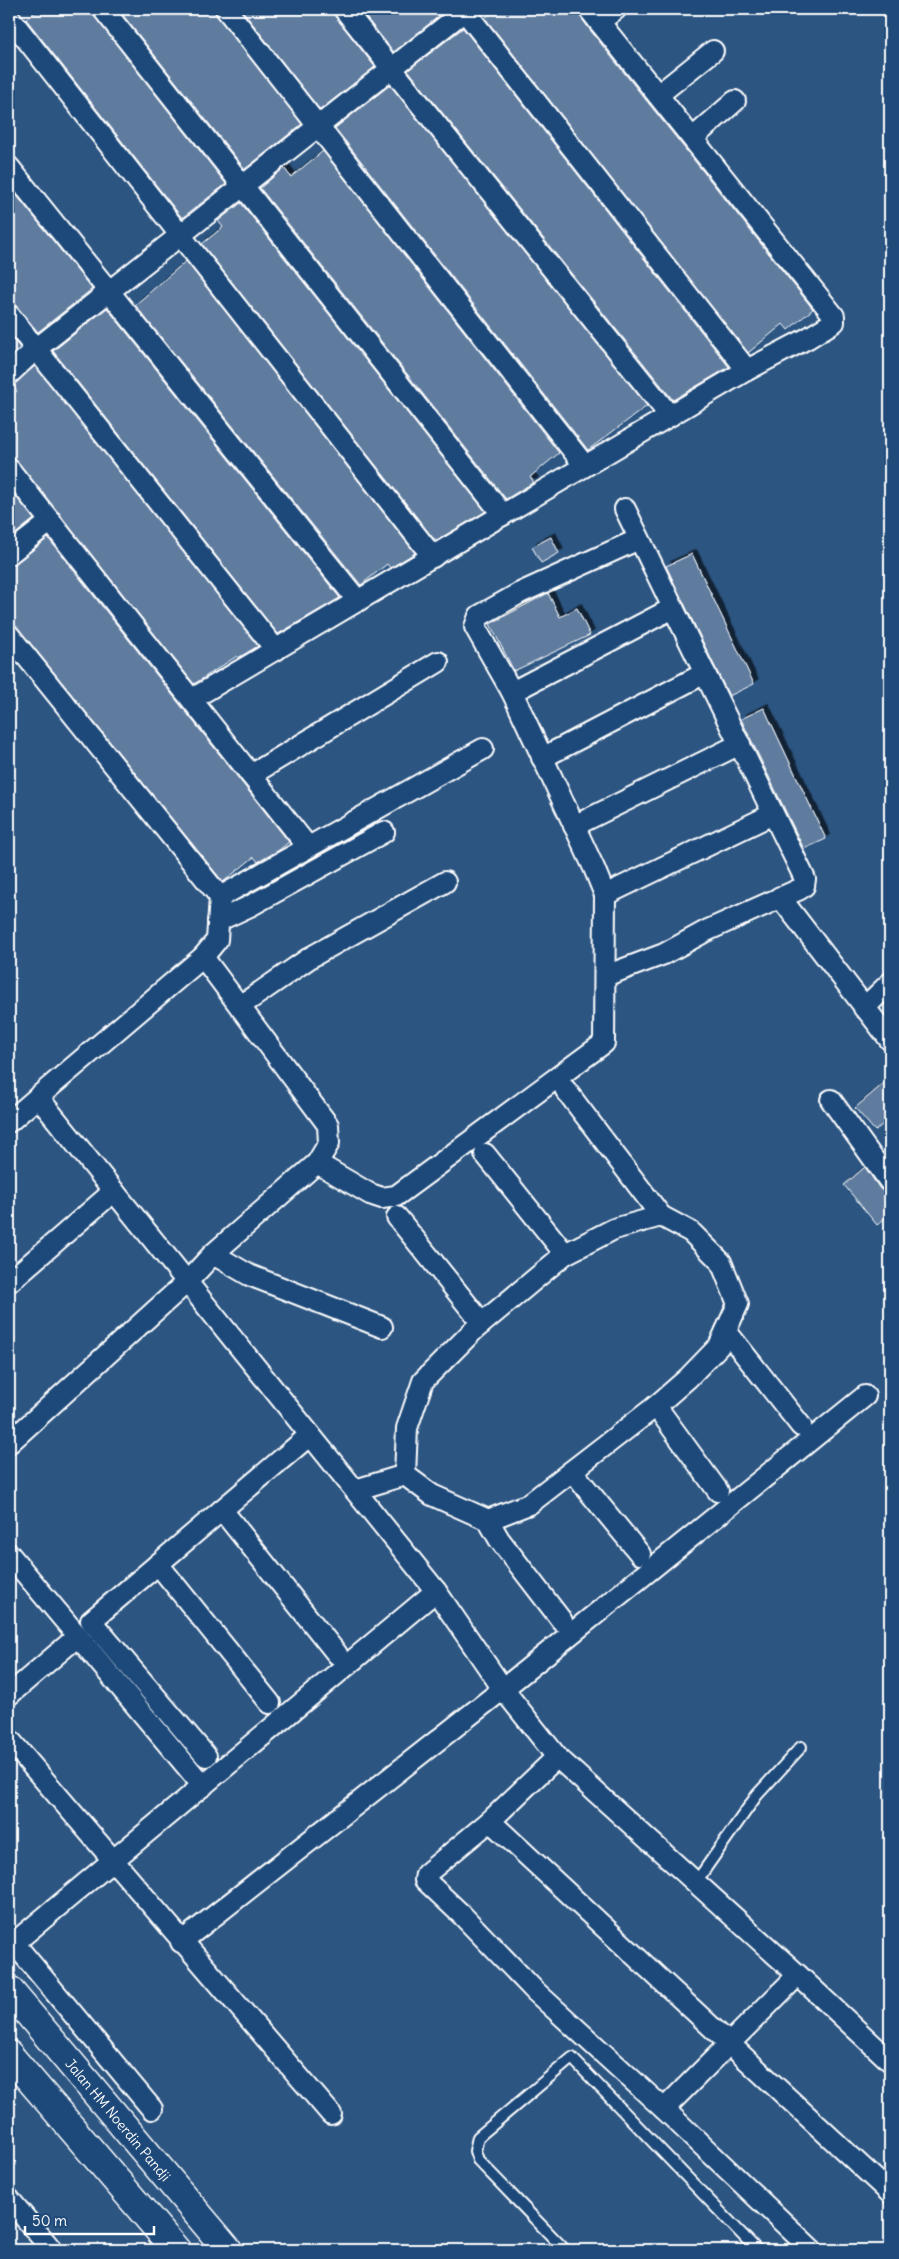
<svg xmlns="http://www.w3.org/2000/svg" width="899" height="2259" viewBox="0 0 899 2259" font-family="Delius,sans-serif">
<defs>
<filter id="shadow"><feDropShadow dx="4.5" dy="-4.5" stdDeviation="0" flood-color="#0009"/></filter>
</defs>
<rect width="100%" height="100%" fill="#2c5582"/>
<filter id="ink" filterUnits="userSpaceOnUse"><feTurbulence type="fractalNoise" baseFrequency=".02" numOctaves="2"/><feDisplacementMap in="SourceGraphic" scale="10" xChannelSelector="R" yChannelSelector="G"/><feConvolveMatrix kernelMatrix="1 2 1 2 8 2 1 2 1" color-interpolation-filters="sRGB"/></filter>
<g filter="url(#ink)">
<g fill="#5e7c9f" stroke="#fff" filter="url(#shadow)">
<polygon points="39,9 91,9 94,16 226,184 182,218 26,19"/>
<polygon points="118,9 214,9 217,16 302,124 245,169"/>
<polygon points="241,9 332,9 335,16 375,67 320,110"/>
<polygon points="359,9 448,9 394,52"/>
<polygon points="496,9 577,9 580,16 590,30 813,309 788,330 783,324 748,353 485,18"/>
<polygon points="463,28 729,367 673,400 408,70"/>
<polygon points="390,85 647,406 588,450 335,128"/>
<polygon points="323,151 559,453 530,477 534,482 506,499 260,188 284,168 291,177"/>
<polygon points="9,186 92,289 38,332 18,308 9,303"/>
<polygon points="241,203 485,511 483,513 437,540 433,538 202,244 223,227 218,221"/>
<polygon points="186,261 415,553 390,568 387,564 361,585 135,305"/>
<polygon points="107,308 340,598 278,634 53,351"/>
<polygon points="9,334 20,348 9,358"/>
<polygon points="35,366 258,646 238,658 237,656 194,684 18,462 9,457 9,397 17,391 12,385"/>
<polygon points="9,488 34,519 9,539"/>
<polygon points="551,537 559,553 541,563 532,547"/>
<polygon points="48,538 289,842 279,850 258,862 254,857 223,882 18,628 9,620 9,566 16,563"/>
<polygon points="692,554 754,684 729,696 666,566"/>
<polygon points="548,593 560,617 577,608 590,635 514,671 490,624"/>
<polygon points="764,708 826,839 804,849 741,719"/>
<polygon points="890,1078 890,1118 875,1131 855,1108"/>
<polygon points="865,1167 880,1189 890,1194 890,1214 877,1225 844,1185"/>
</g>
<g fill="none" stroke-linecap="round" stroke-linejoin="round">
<defs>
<g id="lane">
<polyline points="696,1882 757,1795 801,1747"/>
<polyline points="565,2250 478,2160 475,2151 478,2137 572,2058 757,2250"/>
</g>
<g id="street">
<polyline points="103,9 503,515"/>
<polyline points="226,9 585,466"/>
<polyline points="344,9 670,416"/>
<polyline points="463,9 747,370"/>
<polyline points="9,17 433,557"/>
<polyline points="599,22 616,9"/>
<polyline points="658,95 713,51"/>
<polyline points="693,138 735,101"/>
<polyline points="9,167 358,601"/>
<polyline points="9,315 276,650"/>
<polyline points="9,374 36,349 467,9"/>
<polyline points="9,469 308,847"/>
<polyline points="9,554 51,521"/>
<polyline points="9,635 220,897 217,940 203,957 38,1097 436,1591 503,1689 557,1757 798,1975 890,2061"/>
<polyline points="512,692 673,608"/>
<polyline points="192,699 747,370 808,338 834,322 834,316 589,9"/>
<polyline points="542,758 705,673"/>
<polyline points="251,775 438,662"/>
<polyline points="574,826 740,744"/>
<polyline points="605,895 773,814"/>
<polyline points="220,897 483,749"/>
<polyline points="780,897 890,1040"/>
<polyline points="218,921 250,906 384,832"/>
<polyline points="605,976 664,954 706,931 800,889 804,886 805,879 625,509"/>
<polyline points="240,1006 311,957 445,882"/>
<polyline points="864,1008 890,983"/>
<polyline points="565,1089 661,1216"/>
<polyline points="831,1100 890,1182"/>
<polyline points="9,1122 38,1097"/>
<polyline points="485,1154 565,1254"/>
<polyline points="317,1163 370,1194 382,1198 396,1196 604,1043 605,895 594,868 512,692 475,627 479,616 520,593 639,539"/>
<polygon points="661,1216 691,1232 721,1262 738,1304 719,1346 688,1378 656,1406 529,1504 488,1520 432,1495 405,1475 407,1428 423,1381 474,1330 565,1254 614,1229"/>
<polyline points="397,1217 482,1323"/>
<polyline points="213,1254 249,1275 382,1327"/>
<polyline points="9,1282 114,1191"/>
<polyline points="726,1331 801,1426"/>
<polyline points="656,1406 718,1491"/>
<polyline points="9,1443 188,1281 213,1254 317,1163 329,1143 328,1125 203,957"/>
<polyline points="572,1471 640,1554"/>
<polyline points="355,1490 405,1475"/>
<polyline points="222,1510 337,1654"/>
<polyline points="488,1520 499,1539 562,1621"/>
<polyline points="9,1554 203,1786"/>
<polyline points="158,1564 270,1703"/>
<polyline points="9,1695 78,1636"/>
<polyline points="9,1739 331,2114"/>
<polyline points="206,1756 91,1621 310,1435"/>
<polyline points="557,1757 490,1821 426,1874 425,1880 463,1916 535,1991 664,2109 812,2250"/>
<polyline points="490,1821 890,2193"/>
<polyline points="9,1937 152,2109"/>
<polyline points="181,1942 503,1689 865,1396"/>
<polyline points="14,1943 436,1591"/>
<polyline points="664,2109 798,1975"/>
<polyline points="9,2199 52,2250"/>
</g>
<g id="primary">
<polyline points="9,1990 228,2250"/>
<polyline points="9,2055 176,2250"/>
</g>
</defs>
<use href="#lane" stroke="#fff" stroke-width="14"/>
<use href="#street" stroke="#fff" stroke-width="24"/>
<use href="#primary" stroke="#fff" stroke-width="31"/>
<use href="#lane" stroke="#1f4a7a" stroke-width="10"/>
<use href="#street" stroke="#1f4a7a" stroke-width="20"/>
<use href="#primary" stroke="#1f4a7a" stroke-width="28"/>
</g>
</g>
<g text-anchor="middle" stroke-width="4" stroke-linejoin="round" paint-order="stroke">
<g font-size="14" fill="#fff" stroke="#1f4a7a">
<text transform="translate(118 2120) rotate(50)" y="5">Jalan HM Noerdin Pandji</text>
</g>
</g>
<rect width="899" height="2259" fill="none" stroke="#1f4a7a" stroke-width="30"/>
<rect x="15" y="15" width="869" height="2229" fill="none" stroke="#fff" stroke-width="2" filter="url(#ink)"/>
<path d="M25 2226v8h129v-8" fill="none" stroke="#ffffff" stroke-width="2.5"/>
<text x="32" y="2226" font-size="15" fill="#ffffff" stroke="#1f4a7a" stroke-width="4" paint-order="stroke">50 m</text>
</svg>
